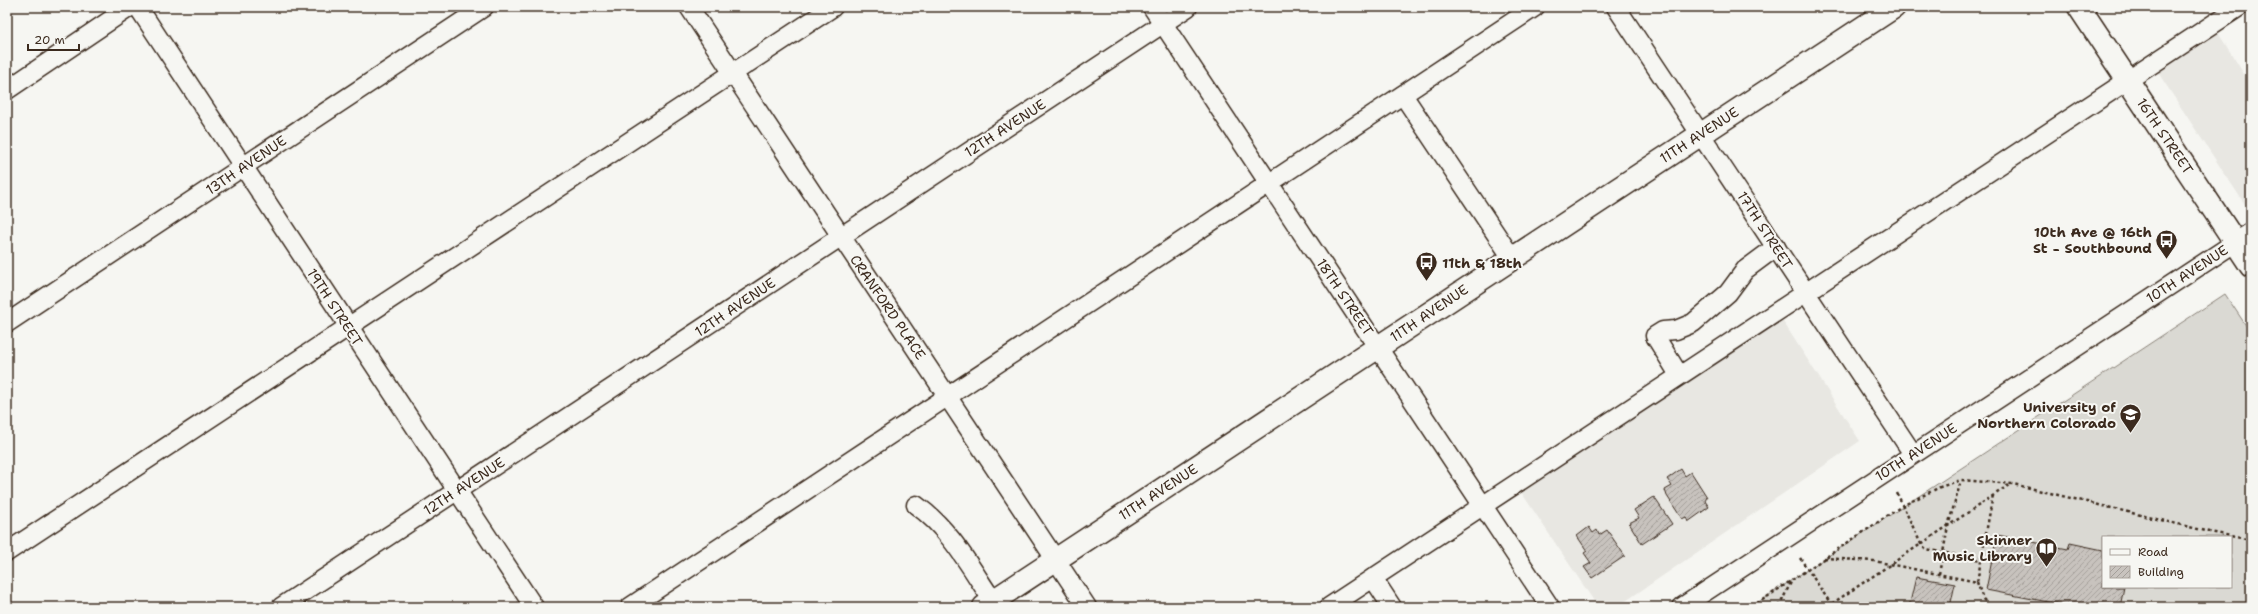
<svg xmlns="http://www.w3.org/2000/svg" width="2258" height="614" viewBox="0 0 2258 614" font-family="'Shantell Sans',sans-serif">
<defs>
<pattern id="building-hatch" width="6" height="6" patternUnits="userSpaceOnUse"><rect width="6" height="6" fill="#c8c3be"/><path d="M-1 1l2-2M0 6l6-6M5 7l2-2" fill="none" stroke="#a49f9a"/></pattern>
</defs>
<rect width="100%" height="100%" fill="#f6f6f2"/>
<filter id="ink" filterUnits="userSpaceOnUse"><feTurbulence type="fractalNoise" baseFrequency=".025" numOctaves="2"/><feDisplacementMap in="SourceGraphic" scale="8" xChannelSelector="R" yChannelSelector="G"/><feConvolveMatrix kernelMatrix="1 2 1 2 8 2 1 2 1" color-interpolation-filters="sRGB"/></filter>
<g filter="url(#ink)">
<g fill="#e8e7e2">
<polygon points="2215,28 2251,85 2251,206 2246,206 2155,68"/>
<polygon points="1782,320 1860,441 1617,607 1598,607 1519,489"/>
</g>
<path fill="#dad9d3" stroke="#8a8278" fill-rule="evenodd" d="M2225,294L2251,333V607H1751ZM2103,537H2231V587H2103Z"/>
<g fill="url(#building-hatch)" stroke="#3b2a1e">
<polygon points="1681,469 1685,476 1691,472 1707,497 1705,501 1709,507 1688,522 1686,517 1682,519 1667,496 1665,490 1672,486 1667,479"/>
<polygon points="1654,497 1672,524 1642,544 1629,523 1639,518 1634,510"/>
<polygon points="1589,527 1593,533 1597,530 1599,535 1607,530 1625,556 1592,578 1584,567 1591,563 1584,553 1587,551 1577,536"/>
<polygon points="1997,535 2068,549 2070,543 2103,550 2103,587 2124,587 2120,607 2074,607 1986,590"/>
<polygon points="1916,577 1955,584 1950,607 1909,607"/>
</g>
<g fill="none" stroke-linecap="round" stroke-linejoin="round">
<defs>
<g id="minor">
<polyline points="138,7 534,607"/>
<polyline points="689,7 1087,607"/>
<polyline points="1152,7 1550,607"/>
<polyline points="1616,7 1913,454"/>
<polyline points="7,90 130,7"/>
<polyline points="1403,95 1512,258"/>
<polyline points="7,323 484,7"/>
<polyline points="1679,375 1655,336 1663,331 1676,330 1693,323 1728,293 1745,270 1776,247"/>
<path d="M916,505C950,529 970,567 993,601"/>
<polyline points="7,552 833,7"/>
<polyline points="1373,578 1392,607"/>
<polyline points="281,607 1188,7"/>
<polyline points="630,607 1535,7"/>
<polyline points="1329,607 2239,7"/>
<polyline points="1682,607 2251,232"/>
</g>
<g id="major">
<polyline points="2079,7 2251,266"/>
<polyline points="984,607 1894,7"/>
</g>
</defs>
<use href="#minor" stroke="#3b2a1e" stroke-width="21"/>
<use href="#major" stroke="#3b2a1e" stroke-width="25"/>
<g stroke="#3b2a1e" stroke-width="2.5" stroke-dasharray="3 3" stroke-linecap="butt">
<polyline points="1897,493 1921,544 1926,549 1981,560"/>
<polyline points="1800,558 1833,607"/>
<polyline points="1824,558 1874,561 1977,582 1993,495"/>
<polyline points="1939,574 1948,526 1961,481"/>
<polyline points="1977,582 1983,599 1991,607"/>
<polyline points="1752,607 1902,506 1940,487 1961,480 2013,484 2210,532 2251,540"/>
<polyline points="1779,607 1791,582"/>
<polyline points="1827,607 2009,485"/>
<polyline points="2014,607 2018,601"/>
</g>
<use href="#minor" stroke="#f6f6f2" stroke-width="18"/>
<use href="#major" stroke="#f6f6f2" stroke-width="22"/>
</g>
</g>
<defs>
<symbol id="bus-pin" viewBox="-11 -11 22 30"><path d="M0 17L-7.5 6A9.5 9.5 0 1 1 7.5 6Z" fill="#3b2a1e" stroke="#f6f6f2"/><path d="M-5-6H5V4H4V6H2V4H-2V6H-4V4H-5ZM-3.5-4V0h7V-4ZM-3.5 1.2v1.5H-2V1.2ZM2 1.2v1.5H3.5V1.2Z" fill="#fff"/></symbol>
<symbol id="university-pin" viewBox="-11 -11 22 30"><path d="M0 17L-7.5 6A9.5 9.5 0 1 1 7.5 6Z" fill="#3b2a1e" stroke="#f6f6f2"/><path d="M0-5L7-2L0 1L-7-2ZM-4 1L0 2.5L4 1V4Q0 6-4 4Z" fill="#fff"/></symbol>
<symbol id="library-pin" viewBox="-11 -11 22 30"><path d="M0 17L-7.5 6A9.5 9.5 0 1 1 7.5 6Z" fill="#3b2a1e" stroke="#f6f6f2"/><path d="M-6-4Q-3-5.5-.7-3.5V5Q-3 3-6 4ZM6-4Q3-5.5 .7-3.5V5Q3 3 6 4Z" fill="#fff"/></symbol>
</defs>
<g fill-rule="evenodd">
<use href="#bus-pin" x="2154" y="228" width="25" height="34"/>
<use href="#bus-pin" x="1414" y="250" width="25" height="34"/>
<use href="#university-pin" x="2118" y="402" width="25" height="34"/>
<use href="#library-pin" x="2034" y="536" width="25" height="34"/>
</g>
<g text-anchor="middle" stroke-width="4" stroke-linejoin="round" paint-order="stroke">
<g font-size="14" fill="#3b2a1e" stroke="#f6f6f2">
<text transform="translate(1005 128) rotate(-33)" y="5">12TH AVENUE</text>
<text transform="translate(1699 135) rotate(-33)" y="5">11TH AVENUE</text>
<text transform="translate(2165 136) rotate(56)" y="5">16TH STREET</text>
<text transform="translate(246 165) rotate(-34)" y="5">13TH AVENUE</text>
<text transform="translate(1765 230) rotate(57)" y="5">17TH STREET</text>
<text transform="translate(2187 274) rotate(-33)" y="5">10TH AVENUE</text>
<text transform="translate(1345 297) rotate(56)" y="5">18TH STREET</text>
<text transform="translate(335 307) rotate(57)" y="5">19TH STREET</text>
<text transform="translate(735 307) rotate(-34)" y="5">12TH AVENUE</text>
<text transform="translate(888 307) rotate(56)" y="5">CRANFORD PLACE</text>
<text transform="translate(1429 313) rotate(-34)" y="5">11TH AVENUE</text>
<text transform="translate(1916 452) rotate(-33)" y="5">10TH AVENUE</text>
<text transform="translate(464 486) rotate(-33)" y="5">12TH AVENUE</text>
<text transform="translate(1158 492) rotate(-33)" y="5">11TH AVENUE</text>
</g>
<g font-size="14" font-weight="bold" fill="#3b2a1e" stroke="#f6f6f2" text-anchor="end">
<text x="2152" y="237">10th Ave @ 16th<tspan x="2152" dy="16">St - Southbound</tspan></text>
<text x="1442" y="268" text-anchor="start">11th &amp; 18th</text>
<text x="2116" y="412">University of<tspan x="2116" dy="16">Northern Colorado</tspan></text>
<text x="2032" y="545">Skinner<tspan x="2032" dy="16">Music Library</tspan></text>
</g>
</g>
<rect width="2258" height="614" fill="none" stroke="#f6f6f2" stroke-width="24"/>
<rect x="12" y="12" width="2234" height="590" fill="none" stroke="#3b2a1e" stroke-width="1.5" filter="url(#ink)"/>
<rect x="2102" y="536" width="130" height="52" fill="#f6f6f2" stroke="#aba49d"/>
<rect x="2110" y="549" width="20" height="6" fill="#f6f6f2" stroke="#aba49d"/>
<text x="2138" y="556" font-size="12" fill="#3b2a1e">Road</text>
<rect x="2110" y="566" width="20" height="12" fill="url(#building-hatch)" stroke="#aba49d"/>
<text x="2138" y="576" font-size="12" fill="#3b2a1e">Building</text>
<path d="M28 44v6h51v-6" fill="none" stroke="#3b2a1e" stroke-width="2"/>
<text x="34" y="44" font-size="12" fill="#3b2a1e" stroke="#f6f6f2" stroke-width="3" paint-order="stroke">20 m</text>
</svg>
